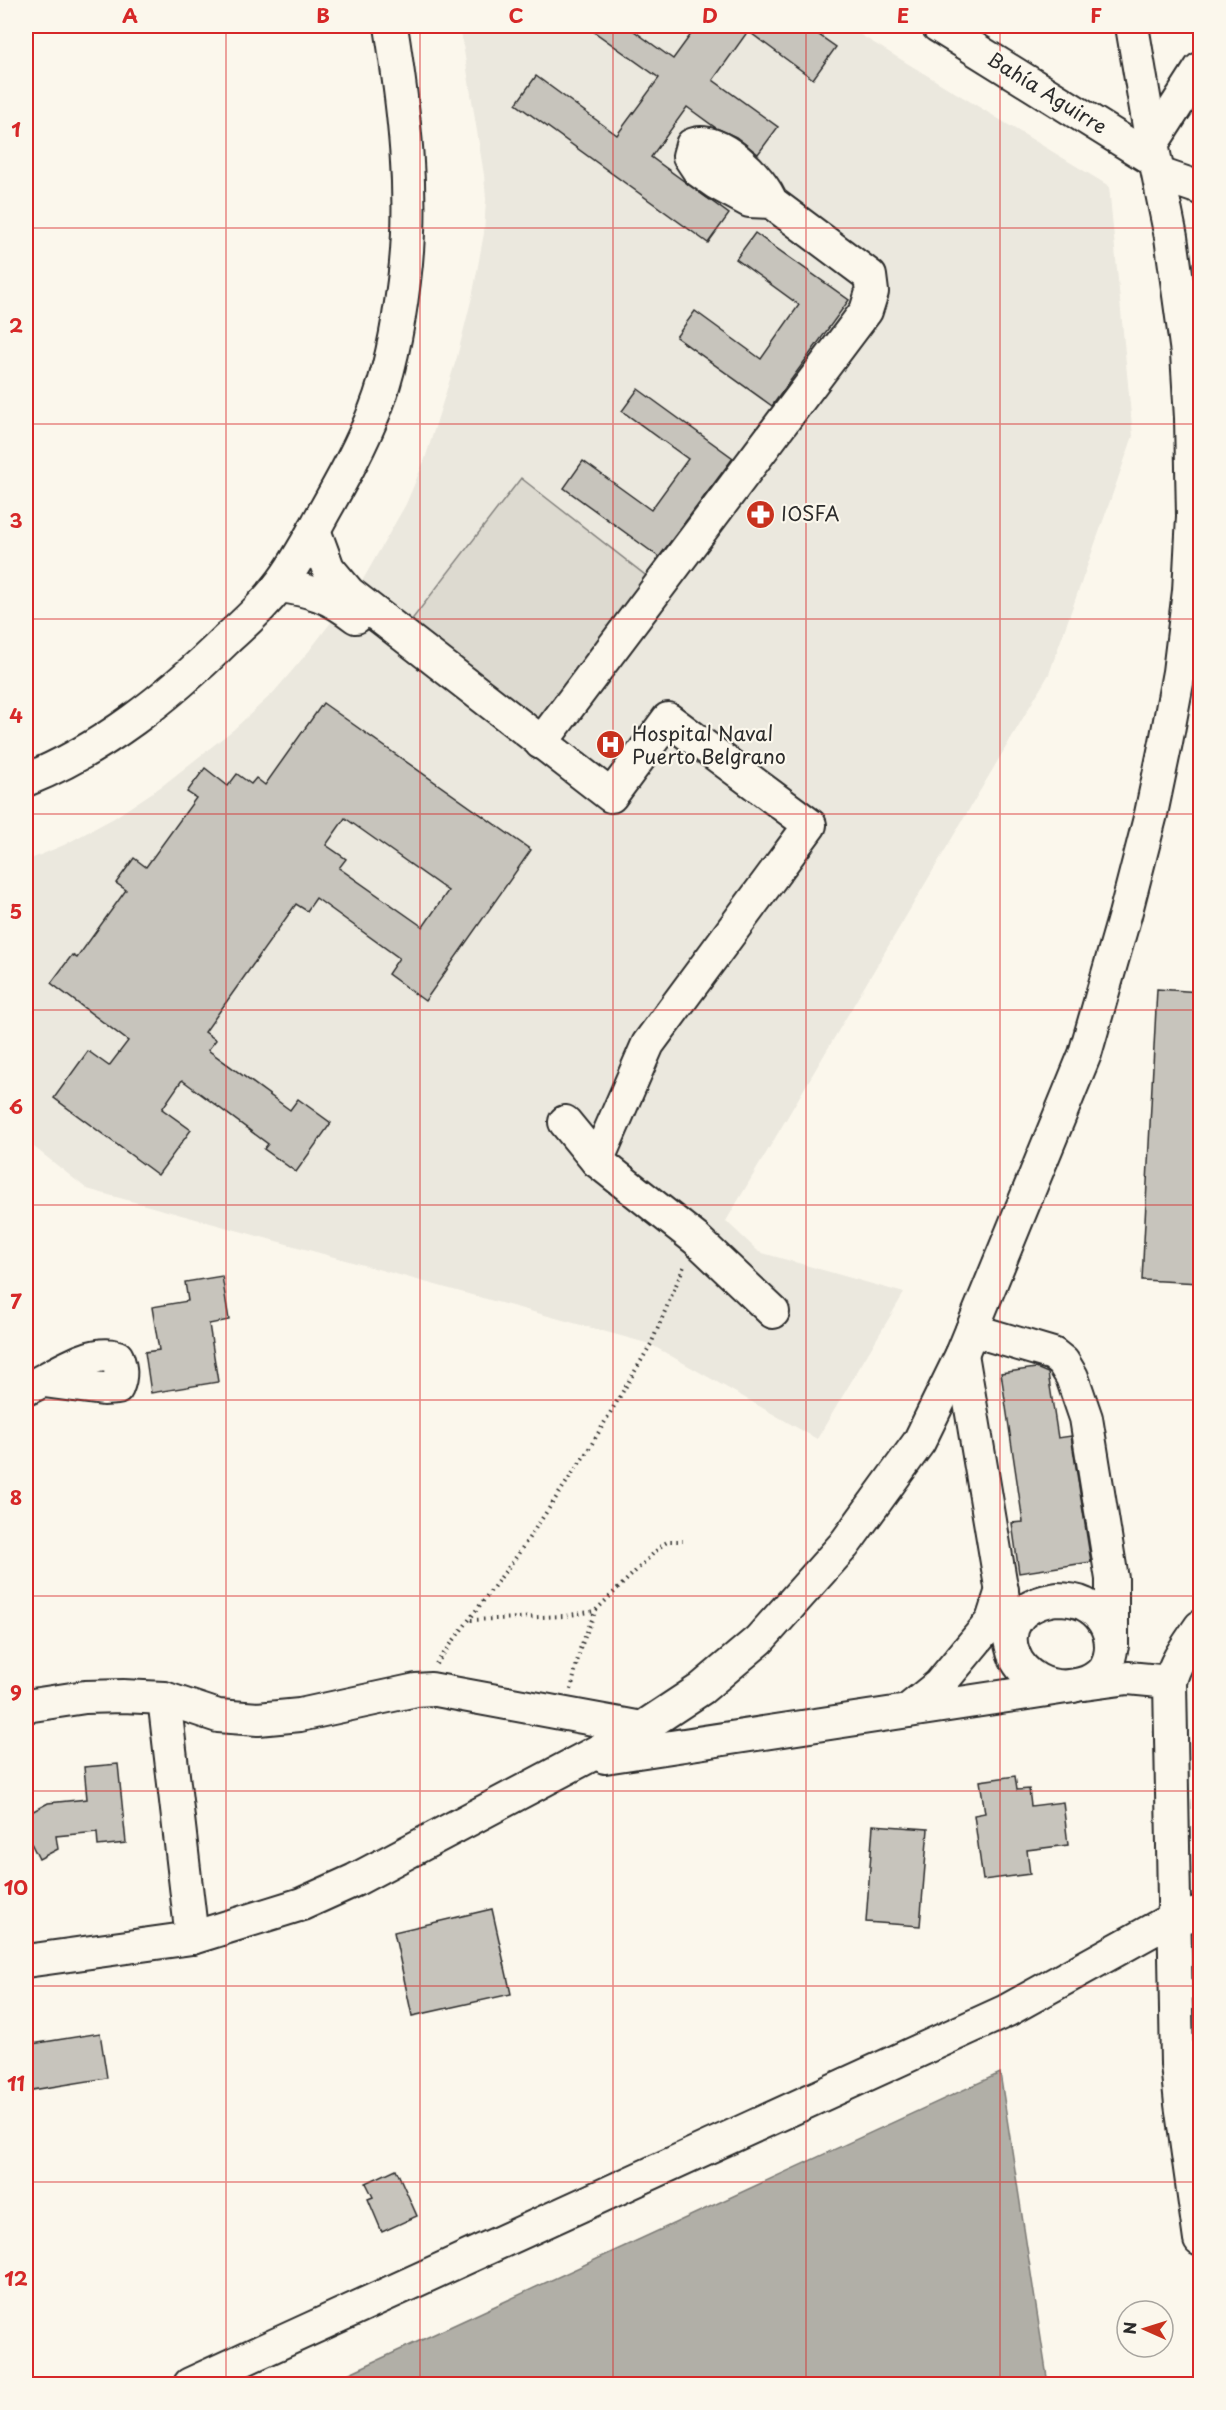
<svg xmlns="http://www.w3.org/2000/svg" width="1226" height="2410" viewBox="0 0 1226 2410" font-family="'Playpen Sans',sans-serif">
<rect width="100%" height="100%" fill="#fbf7ec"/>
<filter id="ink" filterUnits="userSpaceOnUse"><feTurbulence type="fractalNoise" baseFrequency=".0167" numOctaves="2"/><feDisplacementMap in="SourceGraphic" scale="12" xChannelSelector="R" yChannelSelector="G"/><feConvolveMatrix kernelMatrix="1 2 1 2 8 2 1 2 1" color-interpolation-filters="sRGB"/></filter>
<g filter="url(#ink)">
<polygon fill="#ebe8de" points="460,26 846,26 1109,186 1133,436 1049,674 726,1221 759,1252 904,1293 817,1439 650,1344 87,1189 34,1147 26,1109 26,861 64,845 114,818 162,786 233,730 273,693 309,651 361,583 406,504 425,459 457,357 473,293 484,233 486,199 484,175"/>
<polygon fill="#dddad0" stroke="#84827e" stroke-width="1.5" points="521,478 654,582 542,726 410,622"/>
<polygon fill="#b1afa7" stroke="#7b7a75" stroke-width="1.5" points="1000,2073 1048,2384 326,2384"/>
<g fill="#c7c4bc" stroke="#2b2b2b" stroke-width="1.5" fill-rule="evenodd">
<polygon points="586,26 627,26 673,59 697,26 806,26 836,47 813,79 748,31 713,80 778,127 758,154 736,137 716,128 687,107 651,157 729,214 708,243 516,104 536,76 617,135 659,78"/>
<polygon points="755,233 849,300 772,406 676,337 695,311 761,359 799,305 736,259"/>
<polygon points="638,389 733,458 659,557 564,488 583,461 651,510 688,459 622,411"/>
<path d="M323,703L531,850L425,1001L388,974L399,958L316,898L307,911L296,904L205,1032L216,1040L208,1050L290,1110L298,1099L331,1123L296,1172L264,1149L268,1144L182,1080L162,1109L191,1130L158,1175L54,1098L88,1051L109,1066L128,1041L51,983L72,955L77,958L126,890L116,883L134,858L146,867L196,798L187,792L205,768L228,786L237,774L251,784L256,778L265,785ZM345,818L448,891L423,927L339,868L346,859L326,845Z"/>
<polygon points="1157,989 1200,992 1200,1283 1142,1280"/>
<polygon points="222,1276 229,1320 209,1324 218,1382 151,1393 145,1352 159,1350 152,1307 188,1301 185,1282"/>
<polygon points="1036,1368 1048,1373 1058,1438 1071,1436 1091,1562 1019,1573 1012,1523 1023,1522 1001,1373"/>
<polygon points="118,1764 126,1843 98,1846 97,1832 56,1836 58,1849 39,1859 26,1833 26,1815 48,1803 87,1799 84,1767"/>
<polygon points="1015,1776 1017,1790 1029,1789 1031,1806 1063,1802 1068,1845 1027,1850 1030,1874 983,1880 974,1815 985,1813 980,1781"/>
<polygon points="873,1825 928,1829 920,1926 866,1922"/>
<polygon points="492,1909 511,1994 412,2016 394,1932"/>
<polygon points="100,2033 107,2078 26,2091 26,2045"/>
<polygon points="396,2169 417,2216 382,2232 368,2199 373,2197 366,2183"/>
</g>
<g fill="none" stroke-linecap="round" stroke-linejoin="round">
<defs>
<g id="minor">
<polyline points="938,26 1155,161"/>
<polyline points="1152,144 1200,69"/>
<polyline points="1159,174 1200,188"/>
<polyline points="314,530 328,568 349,593 611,796 668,719 810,825 648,1044 597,1161 565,1122"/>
<path d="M279,586C312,590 330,597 356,617"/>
<path d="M541,743L866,311L872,292L870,276L771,202L749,201L716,183L699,171L689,156L692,145C717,133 763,179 771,202"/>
<path d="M26,780C103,749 168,697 227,639C245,623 263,606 278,587C294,567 307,543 319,521C339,485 360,449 375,410C390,372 399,322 404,281C415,197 404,109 391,26"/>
<polyline points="597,1161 696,1239 773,1312"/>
<polyline points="972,1330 1053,1354 1063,1362 1072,1377 1086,1418 1112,1579 1112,1646"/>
<polyline points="962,1354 1010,1640"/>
<path d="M26,1389C51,1378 90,1348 117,1357C121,1368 122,1376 117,1388L103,1389L44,1381"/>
<path d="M1057,1599C1066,1599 1075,1600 1084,1604C1119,1621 1122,1673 1081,1684C1014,1702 975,1610 1057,1599Z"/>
<path d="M1170,1682C1175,1661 1188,1645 1200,1627"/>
<polyline points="1084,1684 1128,1678 1170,1682 1177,2064 1181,2104 1200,2240"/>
<polyline points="164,1698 192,1938"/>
<polyline points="26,1706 85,1697 123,1696 164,1698 218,1716 258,1719 300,1715 416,1690 431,1689 642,1728"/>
<polyline points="907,1711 939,1685 992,1621 1002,1590"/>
<polyline points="605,1757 1073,1686"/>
<polyline points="26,1961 192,1938 302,1904 355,1880 642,1728 701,1689 759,1640 844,1545 919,1442 962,1354 1085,1054 1125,915 1151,814 1166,742 1179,672 1189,591 1193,516 1191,418 1187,353 1171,237 1152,144 1132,26"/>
<polyline points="190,2384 1006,2011 1165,1923 1200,1912"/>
</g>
</defs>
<use href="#minor" stroke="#2b2b2b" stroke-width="36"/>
<g stroke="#2b2b2b" stroke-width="4" stroke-dasharray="1.5 4.5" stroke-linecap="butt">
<polyline points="471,1620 564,1616 595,1611 662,1545 669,1541 683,1541"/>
<polyline points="436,1664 516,1557 587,1452 651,1344 685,1264"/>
<polyline points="571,1690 580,1649 595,1612"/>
</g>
<use href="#minor" stroke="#fbf7ec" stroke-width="32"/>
</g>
</g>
<path fill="none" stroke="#d62828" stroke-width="1.5" stroke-opacity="0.55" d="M226,26V2384M420,26V2384M613,26V2384M806,26V2384M1000,26V2384M26,228H1200M26,424H1200M26,619H1200M26,814H1200M26,1010H1200M26,1205H1200M26,1400H1200M26,1596H1200M26,1791H1200M26,1986H1200M26,2182H1200"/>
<defs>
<symbol id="pharmacy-disc" viewBox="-11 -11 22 22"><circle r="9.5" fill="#c8321e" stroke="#fbf7ec"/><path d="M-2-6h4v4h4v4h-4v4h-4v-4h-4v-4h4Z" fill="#fff"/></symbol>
<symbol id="hospital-disc" viewBox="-11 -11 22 22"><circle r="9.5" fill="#c8321e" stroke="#fbf7ec"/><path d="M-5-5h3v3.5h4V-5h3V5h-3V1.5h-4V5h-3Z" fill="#fff"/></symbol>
</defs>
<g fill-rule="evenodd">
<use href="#pharmacy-disc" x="744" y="498" width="33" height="33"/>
<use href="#hospital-disc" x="594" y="728" width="33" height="33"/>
</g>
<g text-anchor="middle" stroke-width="4.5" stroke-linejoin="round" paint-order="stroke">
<g font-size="20" fill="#2b2b2b" stroke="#fbf7ec">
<text transform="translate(1047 93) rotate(32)" y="7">Bahía Aguirre</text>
</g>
<g font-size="20" fill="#2b2b2b" stroke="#fbf7ec" text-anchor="start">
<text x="781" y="521">IOSFA</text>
<text x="632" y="741">Hospital Naval<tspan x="632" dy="23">Puerto Belgrano</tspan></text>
</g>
</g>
<rect width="1226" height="2410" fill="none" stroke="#fbf7ec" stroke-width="66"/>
<g transform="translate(1145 2329) rotate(273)"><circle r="28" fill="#fbf7ec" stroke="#a8a59f" stroke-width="1.5"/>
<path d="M0-4.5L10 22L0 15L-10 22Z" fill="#c8321e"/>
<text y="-9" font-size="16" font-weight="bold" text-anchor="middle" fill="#2b2b2b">N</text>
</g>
<rect x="33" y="33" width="1160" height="2344" fill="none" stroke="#d62828" stroke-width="2"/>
<g font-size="20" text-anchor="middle" font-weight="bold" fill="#d62828">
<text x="130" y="23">A</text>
<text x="323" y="23">B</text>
<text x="516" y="23">C</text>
<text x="710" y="23">D</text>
<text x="903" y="23">E</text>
<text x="1096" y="23">F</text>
<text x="16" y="137">1</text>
<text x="16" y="333">2</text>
<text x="16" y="528">3</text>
<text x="16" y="723">4</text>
<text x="16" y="919">5</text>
<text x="16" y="1114">6</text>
<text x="16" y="1309">7</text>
<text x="16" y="1505">8</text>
<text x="16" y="1700">9</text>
<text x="16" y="1895">10</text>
<text x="16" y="2091">11</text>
<text x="16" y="2286">12</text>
</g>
</svg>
